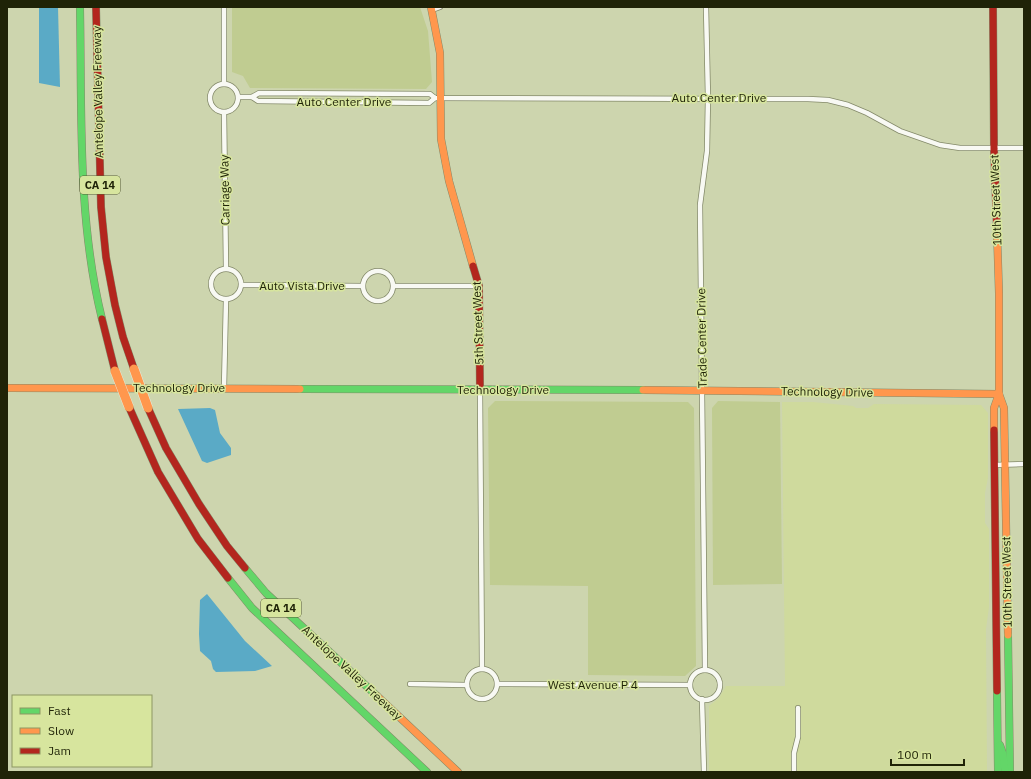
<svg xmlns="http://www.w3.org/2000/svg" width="1031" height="779" viewBox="0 0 1031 779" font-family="'IBM Plex Sans',sans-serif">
<rect width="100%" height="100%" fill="#cdd5ae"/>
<polygon fill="#cfda9d" points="782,402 813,402 853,406 856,408 868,408 874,404 981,405 988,413 988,478 985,493 985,523 989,529 989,607 986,629 987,772 709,772 709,706 719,698 726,686 785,686"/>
<g fill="#c0cc91">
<polygon points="232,7 420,7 428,31 432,82 426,89 250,88 243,76 232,72"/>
<polygon points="495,401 688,402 694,408 696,666 685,676 588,675 588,586 490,585 488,408"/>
<polygon points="718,401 780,402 782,584 713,585 712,408"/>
</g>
<g fill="#5aaac6">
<polygon points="39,7 58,7 60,87 39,83"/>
<polygon points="210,408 215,410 220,433 231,448 231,455 207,463 202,461 178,409"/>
<polygon points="207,594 245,641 272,666 255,671 216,672 213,669 211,661 200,651 199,634 200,600"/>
</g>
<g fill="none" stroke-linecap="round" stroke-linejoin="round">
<defs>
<g id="street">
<polyline points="432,10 440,7"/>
<polyline points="224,84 224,7"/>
<circle cx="224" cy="98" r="14"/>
<polyline points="238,97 252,97 259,93 430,94 435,98 808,99 828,100 848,105 867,113 900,131 940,145 960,148 1024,148"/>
<polyline points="252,97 258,101 429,103 435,98"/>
<polyline points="224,112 226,268"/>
<circle cx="226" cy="284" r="15"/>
<circle cx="378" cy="286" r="15"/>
<polyline points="242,285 363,286"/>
<polyline points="394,286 479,286"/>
<polyline points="224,388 226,300"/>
<polyline points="480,390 482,669"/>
<polyline points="994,465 1024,464"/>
<circle cx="482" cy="684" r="15"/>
<polyline points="705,670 700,205 707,151 708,98 706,7"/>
<circle cx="705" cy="685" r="15"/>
<polyline points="410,684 467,685"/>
<polyline points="497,684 690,685"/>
<polyline points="702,699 704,772"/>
<polyline points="794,772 794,753 798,737 798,708"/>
</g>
<g id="fast">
<path d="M80,7C82,111 77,218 102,319"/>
<polyline points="300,389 643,390"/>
<polyline points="245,568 266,593 377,696"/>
<polyline points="228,578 252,608 427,772"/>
<polyline points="1008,635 1010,772"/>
<polyline points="997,691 998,772"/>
<polyline points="1000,745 1003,754 1005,772"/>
</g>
<g id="slow">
<polyline points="431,7 440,53 441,139 449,181 473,266"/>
<polyline points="7,388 300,389"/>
<polyline points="643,390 999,394"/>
<polyline points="999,394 1004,408 1008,635"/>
<polyline points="994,430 994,408 999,394 999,293 997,231"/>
<polyline points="377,696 458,772"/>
</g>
<g id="jam">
<polyline points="96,7 101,207 106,257 115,305 123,337 134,369"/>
<polyline points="993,7 994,149 997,231"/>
<polyline points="473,266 479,286 480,390"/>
<polyline points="102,319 115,371"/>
<polyline points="129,407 158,472 198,539 228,578"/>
<polyline points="148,408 166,448 199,504 227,546 245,568"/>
<polyline points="994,430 997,691"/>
</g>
</defs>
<use href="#street" stroke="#838969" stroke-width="6"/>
<use href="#fast" stroke="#838969" stroke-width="8"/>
<use href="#slow" stroke="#838969" stroke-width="8"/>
<use href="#jam" stroke="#838969" stroke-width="8"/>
<use href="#street" stroke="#f8f9f3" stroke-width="4.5"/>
<use href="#fast" stroke="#63d668" stroke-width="7"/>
<use href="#slow" stroke="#ff974d" stroke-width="7"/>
<use href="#jam" stroke="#b3261e" stroke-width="7"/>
<defs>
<g id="slow-bridge">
<polyline points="134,369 148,408"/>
<polyline points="115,371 129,407"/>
</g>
</defs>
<use href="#slow-bridge" stroke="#e8ecdb" stroke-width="10" stroke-linecap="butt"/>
<use href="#slow-bridge" stroke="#ff974d" stroke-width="9"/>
</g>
<g text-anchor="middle" stroke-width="3" stroke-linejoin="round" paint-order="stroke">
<g fill="#d7e59e" stroke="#565d34" stroke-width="1">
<rect x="80" y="176" width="40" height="18" rx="3"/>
<rect x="261" y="599" width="40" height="18" rx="3"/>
</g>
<g font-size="11" font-weight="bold" fill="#1f2307">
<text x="100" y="189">CA 14</text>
<text x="281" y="612">CA 14</text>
</g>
<g font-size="12" fill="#1f2307" stroke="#d7e59e">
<text transform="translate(98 92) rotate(-91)" y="4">Antelope Valley Freeway</text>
<text x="719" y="102">Auto Center Drive</text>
<text x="344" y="106">Auto Center Drive</text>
<text transform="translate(225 190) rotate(-91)" y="4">Carriage Way</text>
<text transform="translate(996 200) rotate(-92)" y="4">10th Street West</text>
<text x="302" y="290">Auto Vista Drive</text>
<text transform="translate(478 323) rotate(-92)" y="4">5th Street West</text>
<text transform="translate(702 338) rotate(-91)" y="4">Trade Center Drive</text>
<text x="179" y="392">Technology Drive</text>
<text x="503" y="394">Technology Drive</text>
<text transform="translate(827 392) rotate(1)" y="4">Technology Drive</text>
<text transform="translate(1007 582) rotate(-91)" y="4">10th Street West</text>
<text transform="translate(352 673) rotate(43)" y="4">Antelope Valley Freeway</text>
<text x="593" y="689">West Avenue P 4</text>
</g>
</g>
<rect width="1031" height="779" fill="none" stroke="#1f2307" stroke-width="16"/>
<rect x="12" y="695" width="140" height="72" fill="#d7e59e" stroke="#8d9762"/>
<rect x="20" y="708" width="20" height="6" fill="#63d668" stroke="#8d9762"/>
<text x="48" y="715" font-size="12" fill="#1f2307">Fast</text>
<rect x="20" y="728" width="20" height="6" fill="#ff974d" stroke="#8d9762"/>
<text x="48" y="735" font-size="12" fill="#1f2307">Slow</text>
<rect x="20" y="748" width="20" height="6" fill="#b3261e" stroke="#8d9762"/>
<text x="48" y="755" font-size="12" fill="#1f2307">Jam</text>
<path d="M891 759v6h73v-6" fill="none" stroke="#1f2307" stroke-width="2"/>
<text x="897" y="759" font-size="12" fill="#1f2307" stroke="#d7e59e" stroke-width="3" paint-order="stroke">100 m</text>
</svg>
